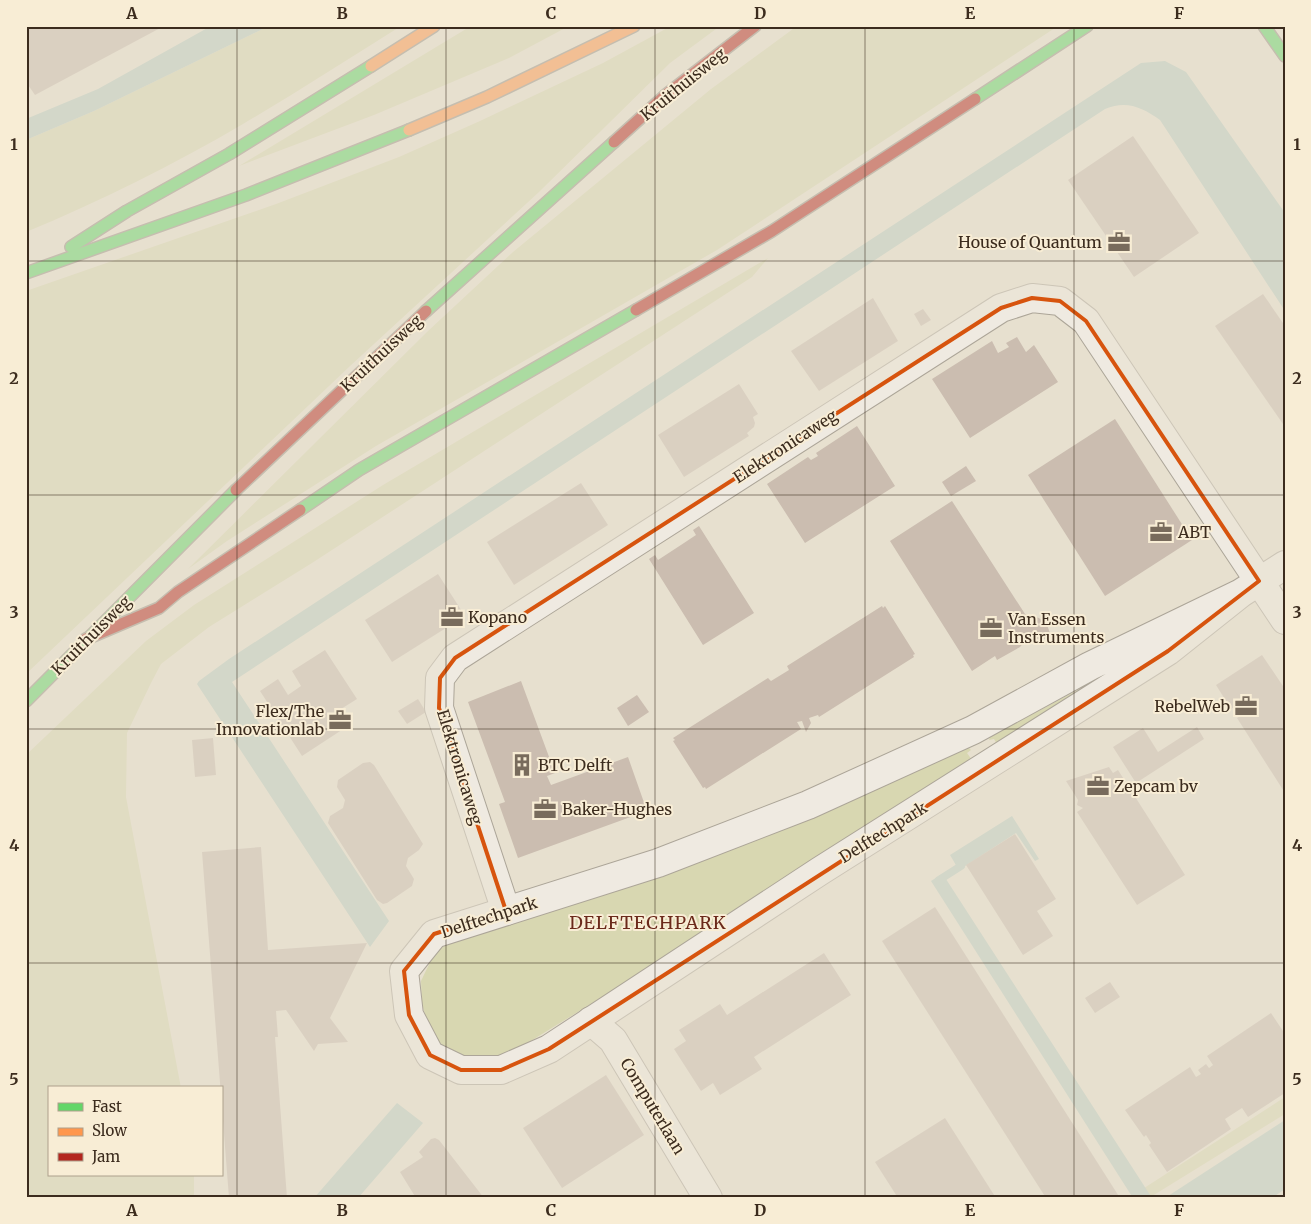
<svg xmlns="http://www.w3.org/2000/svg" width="1311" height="1224" viewBox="0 0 1311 1224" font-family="Merriweather,serif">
<rect width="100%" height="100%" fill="#e7e0cf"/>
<g fill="#d8d7b1">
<path d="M269,26H401C348,59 296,93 243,124C173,165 101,201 26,232V140L94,111Z"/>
<polygon points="471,26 569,26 509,58 374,115 239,166"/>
<polygon points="671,26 720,26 670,63 539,192 349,367 26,674 26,291 276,204 399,157 480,121 603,63"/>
<polygon points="797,26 1058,26 717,250 376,446 227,541 188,569 428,331 513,252 711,89"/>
<polygon points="768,258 752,277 312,563 209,627 161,664 151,683 127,733 126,797 181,1088 49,1088 49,1175 194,1175 194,1198 26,1198 26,755 146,641 194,605 383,485"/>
<polygon points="1169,638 998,746 994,739 989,740 990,737 1076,691"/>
<polygon points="967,746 971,750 967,753 972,760 602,997 513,1052 486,1059 451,1054 430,1032 422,1004 421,981 434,954 453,939"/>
<polygon points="1285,1097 1285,1114 1149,1198 1126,1198 1138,1192"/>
</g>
<g fill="#baccc1">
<polygon points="211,26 269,26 94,111 26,140 26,119 98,89"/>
<path d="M1165,61L1186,72L1285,213V311L1160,120C1142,107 1126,100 1105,109L232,682L389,921L370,947L197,684L199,681L229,659L1141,63Z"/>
<polygon points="1012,816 1039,859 1035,861 1016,833 959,870 950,855"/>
<polygon points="942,874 944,876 1152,1198 1133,1198 931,881"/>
<polygon points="397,1103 423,1123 358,1198 314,1198"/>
<polygon points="1285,1120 1285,1189 1272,1198 1165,1198"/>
</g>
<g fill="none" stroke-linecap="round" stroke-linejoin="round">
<polyline stroke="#baccc1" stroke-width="8" points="940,882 939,880 961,866 958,860"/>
</g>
<g fill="#cbbdb0">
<polygon points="26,26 164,26 35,95 26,82"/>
<polygon points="1133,136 1199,233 1134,277 1068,180"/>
<polygon points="1263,294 1285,326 1285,427 1215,326"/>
<polygon points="873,298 898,341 819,391 791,351"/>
<polygon points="923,309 931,320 921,326 914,314"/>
<polygon points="1017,337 1026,352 1034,345 1058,382 970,438 932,379 992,341 998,353 1009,347 1006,343"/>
<polygon points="739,384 758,414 753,417 755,423 754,427 747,433 749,436 684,477 658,435"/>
<polygon points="1115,419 1192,540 1105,596 1028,475"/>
<polygon points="857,426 895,486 805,543 767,484 808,457 811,460 818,456 816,453"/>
<polygon points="966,466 976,481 951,496 942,482"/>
<polygon points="581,483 608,525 514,585 487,542"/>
<polygon points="952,501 1025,614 1039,618 1047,625 1050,633 1043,640 1033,639 1027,634 1026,640 1020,647 997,660 995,656 972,671 890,541"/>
<polygon points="699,526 754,613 703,645 649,559 655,555 658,560 684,543 696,535 693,530"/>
<polygon points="438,574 465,616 392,662 365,620"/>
<polygon points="882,606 883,608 885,606 898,627 915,654 913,655 914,657 819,717 818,715 809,718 811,723 806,732 802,721 797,722 801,729 706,789 705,787 703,788 673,741 675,740 673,738 768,678 771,681 789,670 787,666"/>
<polygon points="325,650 357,699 341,709 351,724 302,756 260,691 278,679 288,695 301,686 292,671"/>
<polygon points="1262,655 1285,689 1285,793 1237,718 1242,715 1236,706 1231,709 1216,685"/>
<polygon points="521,681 555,773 547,776 551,785 628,757 647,811 518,858 499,804 505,802 468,702"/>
<polygon points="637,695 649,712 628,726 617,708"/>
<polygon points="418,699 426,712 407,724 398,711"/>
<polygon points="1197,727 1204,739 1136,783 1113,747 1143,728 1158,752"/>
<polygon points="213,738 216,775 195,777 192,740"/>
<polygon points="370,762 374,765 423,844 419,850 408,858 406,866 414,879 412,886 387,903 383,904 377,900 328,823 330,816 343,808 345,800 337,787 338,780 363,763"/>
<polygon points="1109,767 1113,773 1118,770 1185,875 1137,905 1077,812 1083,808 1077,805 1078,800 1066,781"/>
<polygon points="1015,834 1056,899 1037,911 1053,936 1023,955 966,865"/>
<polygon points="261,847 268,950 367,943 330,1018 348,1042 318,1044 314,1051 286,1010 276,1011 278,1037 275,1037 287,1198 229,1198 202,852"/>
<polygon points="935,907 1120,1198 1046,1198 882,941"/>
<polygon points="824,953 851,995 754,1057 762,1069 720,1095 713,1083 701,1091 674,1049 686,1041 679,1030 720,1004 727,1015"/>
<polygon points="1110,982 1120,997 1095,1013 1085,998"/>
<polygon points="1271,1013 1285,1034 1285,1093 1248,1117 1242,1108 1225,1119 1231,1129 1167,1172 1149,1145 1151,1143 1146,1135 1144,1137 1125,1110 1190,1067 1196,1077 1201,1074 1198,1070 1206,1064 1209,1068 1213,1065 1207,1056"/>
<polygon points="606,1075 644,1135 562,1188 523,1128"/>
<polygon points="945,1118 996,1198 898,1198 875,1162"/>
<polygon points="435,1138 439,1140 484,1198 416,1198 400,1172 423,1157 419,1152 431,1139"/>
</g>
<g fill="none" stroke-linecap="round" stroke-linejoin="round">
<defs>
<g id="street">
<polyline points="1241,593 1090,666 973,730 808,805 658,863 434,934 404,971 409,1015 430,1055 461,1070 501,1070 549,1049 820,871 1168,651 1241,593 1285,565"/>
<polyline points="506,911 439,708 440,678 455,658 1001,308 1032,298 1060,301 1086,321 1285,620"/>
<polyline points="591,1021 613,1040 708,1198"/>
</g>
<g id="fast">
<polyline points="1264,26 1285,56"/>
<polyline points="975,99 1087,26"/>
<polyline points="71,247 127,211 229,154 371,66"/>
<polyline points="26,273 246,195 409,130"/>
<polyline points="426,311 614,142"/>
<polyline points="300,510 359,470 636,310"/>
<polyline points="26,701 236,490"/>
</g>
<g id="slow">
<polyline points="371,66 434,26"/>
<polyline points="409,130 487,97 634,26"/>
</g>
<g id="jam">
<polyline points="614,142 667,94 755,26"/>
<polyline points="636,310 772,231 975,99"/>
<polyline points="236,490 426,311"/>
<polyline points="86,639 159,608 178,592 300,510"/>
</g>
</defs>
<use href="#street" stroke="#aca598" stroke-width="30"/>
<use href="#fast" stroke="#9c9488" stroke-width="14"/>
<use href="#slow" stroke="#9c9488" stroke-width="14"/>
<use href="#jam" stroke="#9c9488" stroke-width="14"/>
<use href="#street" stroke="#efeae1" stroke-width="28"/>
<use href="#fast" stroke="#63d668" stroke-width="11"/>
<use href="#slow" stroke="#ff974d" stroke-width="11"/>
<use href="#jam" stroke="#b3261e" stroke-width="11"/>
</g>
<path d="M0 0H1311V1224H0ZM1032,298L1060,301L1086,321L1259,581L1168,651L549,1049L501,1070H461L430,1055L409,1015L404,971L434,934L506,911L439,708L440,678L455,658L1001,308Z" fill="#e7e0cf" fill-opacity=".55" fill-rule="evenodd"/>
<path fill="none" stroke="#d7540e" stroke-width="4" stroke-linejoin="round" d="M1032,298L1060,301L1086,321L1259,581L1168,651L549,1049L501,1070H461L430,1055L409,1015L404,971L434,934L506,911L439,708L440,678L455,658L1001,308Z"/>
<path fill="none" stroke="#3c2c1e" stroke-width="1" stroke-opacity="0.55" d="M237,26V1198M446,26V1198M655,26V1198M865,26V1198M1074,26V1198M26,261H1285M26,495H1285M26,729H1285M26,963H1285"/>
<defs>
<symbol id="office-bare" viewBox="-9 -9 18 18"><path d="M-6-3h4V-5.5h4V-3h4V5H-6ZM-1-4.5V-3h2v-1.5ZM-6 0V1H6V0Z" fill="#786b5c" stroke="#f8edd5" stroke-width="2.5" paint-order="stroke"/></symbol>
<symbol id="building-bare" viewBox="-9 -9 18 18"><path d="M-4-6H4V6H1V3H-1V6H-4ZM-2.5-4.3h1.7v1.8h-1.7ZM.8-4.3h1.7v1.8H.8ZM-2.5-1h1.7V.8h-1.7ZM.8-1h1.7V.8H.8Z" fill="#786b5c" stroke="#f8edd5" stroke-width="2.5" paint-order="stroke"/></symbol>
</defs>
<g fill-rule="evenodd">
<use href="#office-bare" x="1103" y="226" width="32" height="32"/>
<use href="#office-bare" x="1145" y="516" width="32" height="32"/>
<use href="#office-bare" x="436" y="601" width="32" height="32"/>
<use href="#office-bare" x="975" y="612" width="32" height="32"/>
<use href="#office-bare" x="1230" y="690" width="32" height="32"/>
<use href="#office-bare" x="324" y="704" width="32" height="32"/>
<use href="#building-bare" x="506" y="749" width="32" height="32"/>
<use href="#office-bare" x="1082" y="770" width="32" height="32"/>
<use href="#office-bare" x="529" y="793" width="32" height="32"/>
</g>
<g text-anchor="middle" stroke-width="4" stroke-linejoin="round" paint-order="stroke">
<g font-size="16" fill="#3c2c1e" stroke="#f8edd5">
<text transform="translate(683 84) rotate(-39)" y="6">Kruithuisweg</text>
<text transform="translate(381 353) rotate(-43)" y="6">Kruithuisweg</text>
<text transform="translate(785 446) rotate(-33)" y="6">Elektronicaweg</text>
<text transform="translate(91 635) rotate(-45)" y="6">Kruithuisweg</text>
<text transform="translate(460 767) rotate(73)" y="6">Elektronicaweg</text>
<text transform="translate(883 832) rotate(-32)" y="6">Delftechpark</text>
<text transform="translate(489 917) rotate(-18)" y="6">Delftechpark</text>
<text transform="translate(653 1106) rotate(59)" y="6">Computerlaan</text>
</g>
<g font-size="16" fill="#3c2c1e" stroke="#f8edd5" text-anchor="start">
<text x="1102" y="248" text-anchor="end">House of Quantum</text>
<text x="1178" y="538">ABT</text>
<text x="468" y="623">Kopano</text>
<text x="1008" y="625">Van Essen<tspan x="1008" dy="18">Instruments</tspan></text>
<text x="1230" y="712" text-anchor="end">RebelWeb</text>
<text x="324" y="717" text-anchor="end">Flex/The<tspan x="324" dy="18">Innovationlab</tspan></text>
<text x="538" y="771">BTC Delft</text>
<text x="1114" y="792">Zepcam bv</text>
<text x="562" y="815">Baker-Hughes</text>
</g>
<g font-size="18" letter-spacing="1" fill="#6b2a1b" stroke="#f8edd5">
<text x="648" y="929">DELFTECHPARK</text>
</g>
</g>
<rect width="1311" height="1224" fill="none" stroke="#f8edd5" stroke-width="55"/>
<rect x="48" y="1086" width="175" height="90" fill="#f8edd5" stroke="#ada08c"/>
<rect x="58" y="1103" width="25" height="8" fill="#63d668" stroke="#ada08c"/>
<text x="92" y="1112" font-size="15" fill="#3c2c1e">Fast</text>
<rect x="58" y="1128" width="25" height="8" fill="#ff974d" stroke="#ada08c"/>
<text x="92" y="1136" font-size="15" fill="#3c2c1e">Slow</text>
<rect x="58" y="1153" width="25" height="8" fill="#b3261e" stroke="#ada08c"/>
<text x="92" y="1162" font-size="15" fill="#3c2c1e">Jam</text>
<rect x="28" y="28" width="1256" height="1168" fill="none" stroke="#3c2c1e" stroke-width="2"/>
<g font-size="16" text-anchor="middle" font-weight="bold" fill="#3c2c1e">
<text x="132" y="19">A</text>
<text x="342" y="19">B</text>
<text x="551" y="19">C</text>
<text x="760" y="19">D</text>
<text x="970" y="19">E</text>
<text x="1179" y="19">F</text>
<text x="14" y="150">1</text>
<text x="1297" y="150">1</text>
<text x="14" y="384">2</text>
<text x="1297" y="384">2</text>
<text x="14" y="618">3</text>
<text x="1297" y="618">3</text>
<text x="14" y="851">4</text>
<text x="1297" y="851">4</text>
<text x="14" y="1085">5</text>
<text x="1297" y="1085">5</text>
<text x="132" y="1216">A</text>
<text x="342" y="1216">B</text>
<text x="551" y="1216">C</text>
<text x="760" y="1216">D</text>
<text x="970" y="1216">E</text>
<text x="1179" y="1216">F</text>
</g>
</svg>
